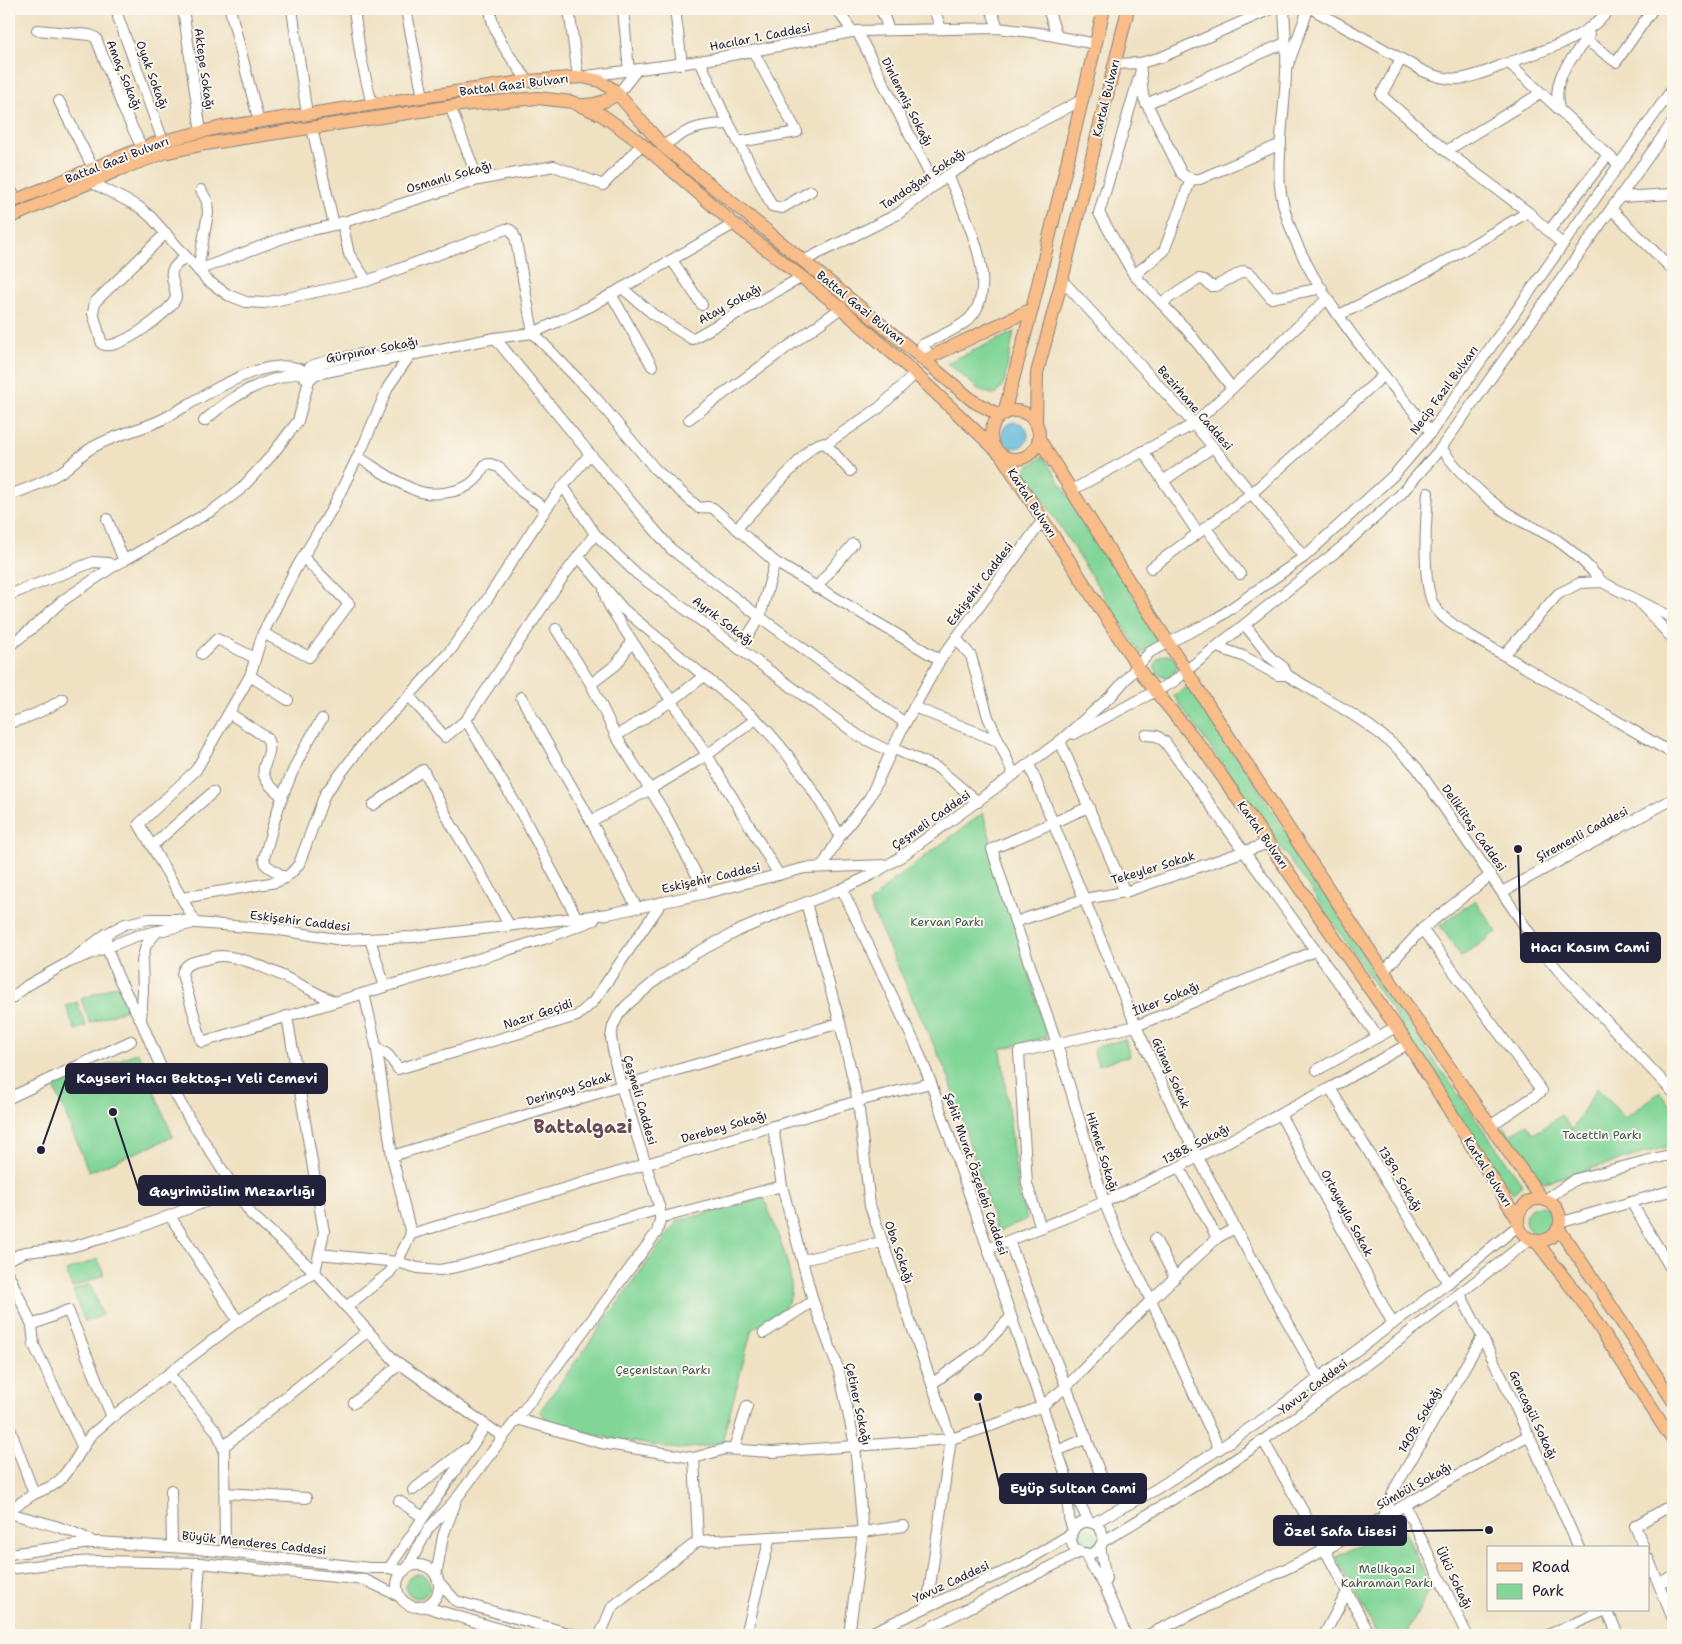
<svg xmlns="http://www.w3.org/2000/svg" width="1682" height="1644" viewBox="0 0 1682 1644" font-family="'Shantell Sans',sans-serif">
<rect width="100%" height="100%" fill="#fbf7ec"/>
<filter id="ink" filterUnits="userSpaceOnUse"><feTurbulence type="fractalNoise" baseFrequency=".02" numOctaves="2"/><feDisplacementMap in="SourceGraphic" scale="10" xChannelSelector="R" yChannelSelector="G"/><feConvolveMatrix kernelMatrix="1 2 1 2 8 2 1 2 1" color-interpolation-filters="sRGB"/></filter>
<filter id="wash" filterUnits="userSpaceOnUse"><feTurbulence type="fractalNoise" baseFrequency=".0096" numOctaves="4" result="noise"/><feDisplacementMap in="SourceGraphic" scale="20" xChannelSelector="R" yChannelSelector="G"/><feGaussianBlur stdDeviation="1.12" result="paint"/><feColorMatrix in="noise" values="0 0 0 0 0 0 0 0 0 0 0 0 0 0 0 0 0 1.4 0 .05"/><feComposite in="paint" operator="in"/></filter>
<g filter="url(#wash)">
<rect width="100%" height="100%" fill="#efe1c2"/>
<g fill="#80d597" stroke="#517c69">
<polygon points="1014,332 1004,383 996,395 981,391 947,363"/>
<polygon points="1043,456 1161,639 1141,654 1024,470"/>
<circle cx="1166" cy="666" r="11"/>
<polygon points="1192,684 1400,1012 1523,1185 1513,1193 1456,1116 1395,1015 1311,890 1174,696"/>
<polygon points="983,813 1047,1037 1001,1049 1018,1190 1027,1219 997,1232 949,1078 869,904 891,882"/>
<polygon points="1475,900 1497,932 1461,957 1440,925"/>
<polygon points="117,985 126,1009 90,1023 81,999"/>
<polygon points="77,1002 86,1026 75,1030 66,1006"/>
<polygon points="1125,1039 1130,1056 1098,1065 1093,1048"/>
<polygon points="138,1052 173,1137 89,1172 54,1087"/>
<polygon points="1597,1088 1625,1118 1660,1092 1673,1109 1673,1145 1545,1182 1532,1175 1497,1133 1505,1127 1510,1135 1527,1124 1534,1134 1561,1115 1572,1130"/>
<path d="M764,1198C771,1218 798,1279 790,1298C784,1313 766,1323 752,1329L722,1442L699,1447L678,1449L612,1439L557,1425L547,1420L540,1411L677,1221Z"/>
<circle cx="1539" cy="1220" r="14"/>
<polygon points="98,1259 104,1275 72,1288 66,1271"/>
<polygon points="90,1284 102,1315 85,1322 73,1291"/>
<polygon points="1401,1524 1431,1587 1406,1635 1378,1635 1336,1556"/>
<circle cx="1088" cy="1539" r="10"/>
<circle cx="418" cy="1586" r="12"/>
</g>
<circle fill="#5bb7d9" stroke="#3e6c8a" cx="1015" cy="435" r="13"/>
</g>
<g filter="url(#ink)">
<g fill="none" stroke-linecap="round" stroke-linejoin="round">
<defs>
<g id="minor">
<polyline points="183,9 201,132"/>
<polyline points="230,9 259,122"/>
<polyline points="292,9 307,115"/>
<polyline points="406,9 423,97"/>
<path d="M490,9C493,37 512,59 528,81"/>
<polyline points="569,9 578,77"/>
<polyline points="623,9 629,71"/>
<polyline points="675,9 682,64"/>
<polyline points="837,9 852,31"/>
<polyline points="881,9 889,30"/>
<polyline points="934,9 941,29"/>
<polyline points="991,9 998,28"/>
<polyline points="1048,9 1057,36"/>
<path d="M1284,9C1285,30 1287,52 1286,73C1285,109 1277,151 1280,186C1290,271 1378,368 1431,432"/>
<path d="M1312,9L1423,71C1434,76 1445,79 1457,79C1473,78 1490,70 1505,64C1541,51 1584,41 1610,9"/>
<polyline points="354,10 361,58 372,105"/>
<polyline points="118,17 163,141"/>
<polyline points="37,30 90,35 96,38 123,108 142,148"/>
<polyline points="857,31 935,185"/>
<polyline points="1586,40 1616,62 1653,9"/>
<polyline points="1401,59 1381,95 1446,151 1528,212 1562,244"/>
<polyline points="700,61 723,112 772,206 782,208 811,191"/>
<path d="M1140,63L1143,96L1182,174C1187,178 1193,180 1200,179L1281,144"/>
<polyline points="1509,63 1619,165"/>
<polyline points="1114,64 1140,63 1162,57 1271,9"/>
<polyline points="1288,65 1306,15"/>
<polyline points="1140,74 1099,213 1134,275 1187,330 1232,388"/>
<polyline points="587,76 700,61 857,31 998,28 1039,33 1096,44"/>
<polyline points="618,94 637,70"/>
<polyline points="59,101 93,168"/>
<polyline points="1146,104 1285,43"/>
<polyline points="450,106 478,180"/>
<path d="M1559,109C1551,75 1572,61 1589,35"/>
<polyline points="312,128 334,225"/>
<polyline points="738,142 797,132 753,51"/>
<path d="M663,146C689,128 698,125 729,124"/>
<polyline points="1446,151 1541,93"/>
<path d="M91,182L139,207L151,217L207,280L228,295L246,302L264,303L367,281L506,229C513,229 514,235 516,241L533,333L596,398L655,469L699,508L707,507L713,508L775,562L940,660"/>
<polyline points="9,185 16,201"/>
<polyline points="1620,197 1673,194"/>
<polyline points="1611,209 1673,270"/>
<polyline points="342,222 349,254 367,281"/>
<polyline points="1549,231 1608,155"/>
<path d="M166,233L95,302L93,313L102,344C116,353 173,311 176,297C174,274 163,275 185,257"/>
<polyline points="672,260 702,305"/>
<polyline points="803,261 898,214 948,175 1013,136 1082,100"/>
<polyline points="198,270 291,235 334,225 478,180 554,166 603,185 642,144"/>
<polyline points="198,270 208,213 207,201 201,190"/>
<polyline points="1134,275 1164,251 1191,179"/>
<polyline points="1062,280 1194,424 1304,557"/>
<polyline points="622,288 654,315 692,339 802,277"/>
<polyline points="611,294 652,366"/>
<polyline points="1161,303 1199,279 1204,280 1211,286 1216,286 1244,271 1251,274 1271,298 1322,288"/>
<polyline points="1339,315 1430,270 1528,212"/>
<polyline points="495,338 590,454 671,549 760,617 905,723"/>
<path d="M931,357L922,345C937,337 957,330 969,319C1003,285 963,211 948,175"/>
<path d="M304,377C305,373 307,370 310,367C315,363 358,354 365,354C372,355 378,358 384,361"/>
<polyline points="689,419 841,308"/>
<path d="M204,421C236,392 261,381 302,372"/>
<polyline points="826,444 850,471"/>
<path d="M1441,448C1459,472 1479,493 1503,510C1520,522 1539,529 1557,540C1574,552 1589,566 1602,582"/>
<polyline points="1143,451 1198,533"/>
<path d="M358,457C376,468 395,482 415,490C430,497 462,493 474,481C479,477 481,470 485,465L490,464L499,467L522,492L546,509"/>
<polyline points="1163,481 1213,447"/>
<polyline points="563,486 595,534 637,574 859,736 891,752"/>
<polyline points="1072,490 1194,424 1328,298"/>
<path d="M1428,493C1426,519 1421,586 1435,607C1443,620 1459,628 1471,636L1670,752H1673"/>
<path d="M9,495C27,489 44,483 61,472C71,466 80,455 90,449C112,435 138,431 161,420C197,402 274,343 312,376"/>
<polyline points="107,519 124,561"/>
<polyline points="737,528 812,447 821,443 826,444 879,408 915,374"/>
<polyline points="1206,528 1240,574"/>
<path d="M578,556L623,609L756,719C790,753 817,794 840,836"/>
<polyline points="1151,568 1252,493 1384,375"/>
<polyline points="816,588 853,544"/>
<polyline points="604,589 606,599 611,609 707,755 779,875"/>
<polyline points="9,595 93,562 108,563 114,566"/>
<polyline points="1640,603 1673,639"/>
<path d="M1245,625L1270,657L1283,667L1287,675C1333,703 1381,727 1417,768L1539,947L1558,970L1673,1092"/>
<polyline points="556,629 591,684 616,736 663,810 706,893"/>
<polyline points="263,633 309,657 349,604 303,557"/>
<polyline points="956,638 971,656 988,717 1014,775"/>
<polyline points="9,646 35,626 62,601 114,566 213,510 241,489 271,456 298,421 308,384 309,380 316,374 495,338 533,333 591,306 734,224"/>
<polyline points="1217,647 1243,656 1278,675 1287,675"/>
<polyline points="739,649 760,617 775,562"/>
<polyline points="202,654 217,639 255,658"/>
<polyline points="1504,655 1558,594 1580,583 1602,582 1673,618"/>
<polyline points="250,676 288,700"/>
<polyline points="591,684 617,664 632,641"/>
<polyline points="409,696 445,737 466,720 565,574 595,534"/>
<polyline points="521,697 591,821 649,790 707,755 756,719"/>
<polyline points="914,707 998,741"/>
<path d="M229,713L267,738C278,762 244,768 282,796"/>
<polyline points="466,720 524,818 577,918"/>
<path d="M9,723C29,718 46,710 63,699"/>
<polyline points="1074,734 1175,681 1187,670 1342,547 1400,495 1441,448 1673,122"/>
<polyline points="1146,735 1157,736 1165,742 1378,1037"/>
<polyline points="616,736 672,701 704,676"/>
<polyline points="1060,741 1125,892"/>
<polyline points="892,748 938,768 978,802"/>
<polyline points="1029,764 1136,1026 1179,1121 1235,1228 1319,1378"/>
<polyline points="373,805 423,770 451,824 481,874 509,925"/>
<polyline points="1089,807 992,849 1015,922 1057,1044 1104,1202 1120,1240 1151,1300 1219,1449"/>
<polyline points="591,821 637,908"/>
<polyline points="152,846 213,792"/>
<polyline points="822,867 840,836 870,797 902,729 940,660 1043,520"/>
<path d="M285,878L266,865L264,858C270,837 275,815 283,795C293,768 306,743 322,719"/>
<polyline points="842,889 917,1048 931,1083 1066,1476 1089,1522"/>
<polyline points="1502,892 1673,799"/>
<path d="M182,898L276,882C287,878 292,873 299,864L325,794L370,735L409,696L450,651L484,604L546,509L563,486L590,454"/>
<polyline points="806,903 840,1023 858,1101 870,1206 951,1439 927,1607"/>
<polyline points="1015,922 1084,899 1125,892 1269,843"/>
<polyline points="196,923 139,824 196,770 250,676 263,633 295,570 332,509 364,444 388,387 410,355"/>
<polyline points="1422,929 1542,1091 1490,1126"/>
<polyline points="106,934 107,948 118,977 141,1021 163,1072 190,1120 251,1214 315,1272 393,1359 503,1437"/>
<polyline points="370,939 385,987"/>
<polyline points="69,962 106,934 125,924 149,919 176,919 196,923 274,929 342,940 413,937 608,914 706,893 805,868 885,865"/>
<polyline points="1384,971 1422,929 1491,875"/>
<polyline points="9,1000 28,985 69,962 136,936 190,924"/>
<path d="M335,1002C306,989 252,956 221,956C215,956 208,959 202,960C192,962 184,964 182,974L202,1042L544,939L594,920"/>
<polyline points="141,1020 143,990 142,961 146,945 156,933"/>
<path d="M377,1050C388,1051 392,1060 398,1069L577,1016L593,1002L662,902"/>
<polyline points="1317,1070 1396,1027"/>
<polyline points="1330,1088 1448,1283"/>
<polyline points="9,1098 131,1041"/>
<polyline points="1280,1114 1393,1324"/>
<polyline points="773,1126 782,1186 813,1301 839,1371 855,1445 863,1532 849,1635"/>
<polyline points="392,1156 621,1086 840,1023"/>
<polyline points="1179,1167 1217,1238"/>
<polyline points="1545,1200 1576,1179 1673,1154"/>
<polyline points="1631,1202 1673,1272"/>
<polyline points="170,1216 238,1321"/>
<polyline points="660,1218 782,1186"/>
<polyline points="1559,1223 1673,1190"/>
<polyline points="1041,1228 1027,1184 1019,1052 1136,1026 1315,951"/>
<polyline points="411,1234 858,1101 931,1083"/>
<polyline points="1155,1239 1175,1278"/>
<polyline points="1009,1241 1102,1478 1073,1491"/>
<polyline points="988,1249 1104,1202 1179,1167 1330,1088 1408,1044"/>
<polyline points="319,1254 397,1262 418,1268 440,1270 461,1266 660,1209"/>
<polyline points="9,1259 25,1252 71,1247 132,1230 234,1191"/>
<polyline points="802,1260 882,1242"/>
<polyline points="9,1275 32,1325 68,1310 112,1417"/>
<path d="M1460,1294C1504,1377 1541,1463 1579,1548"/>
<polyline points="346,1307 389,1273 397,1262 411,1234 392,1156 377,1050 364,993"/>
<polyline points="32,1325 34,1345 83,1448"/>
<polyline points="764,1333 813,1301"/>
<polyline points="169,1374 217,1432 224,1450 225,1551"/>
<polyline points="933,1383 979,1350 1011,1317"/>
<polyline points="354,1403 400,1364"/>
<polyline points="517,1419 601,1443 694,1458 725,1449 772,1452 951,1439 1002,1422 1042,1406 1066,1387 1151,1300 1217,1238 1235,1228"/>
<polyline points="9,1426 34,1494"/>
<polyline points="1263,1440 1325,1550 1370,1635"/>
<polyline points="223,1447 368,1331"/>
<polyline points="734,1449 747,1406"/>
<polyline points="1057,1451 1087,1438"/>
<polyline points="1066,1482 1069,1518 1073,1530"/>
<polyline points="171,1490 172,1547"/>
<polyline points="413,1490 466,1449"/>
<polyline points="225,1493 306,1498"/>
<polyline points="399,1501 423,1517"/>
<polyline points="1405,1505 1467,1635"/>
<polyline points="9,1510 34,1494 52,1486 60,1480 74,1462 90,1436 112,1417 238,1321 315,1272 324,1232 287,1016"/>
<path d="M9,1513C36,1521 71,1528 95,1543"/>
<polyline points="1383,1518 1395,1488 1482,1337"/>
<circle cx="1087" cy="1538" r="16"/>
<polyline points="1093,1523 1153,1491 1219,1449 1269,1415 1448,1283 1519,1225"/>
<polyline points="698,1541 863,1532 904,1526"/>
<path d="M1102,1542C1157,1509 1213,1476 1265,1439C1355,1375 1443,1307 1530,1239"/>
<polyline points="1100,1546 1106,1579 1104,1585"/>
<polyline points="1644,1548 1635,1526 1673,1504"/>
<polyline points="1085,1553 1092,1567 1104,1585 1126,1635"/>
<polyline points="9,1554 98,1542 199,1549 369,1568 389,1568 404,1571"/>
<polyline points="1648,1558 1673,1619"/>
<circle cx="418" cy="1586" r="21"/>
<polyline points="408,1567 428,1529 457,1498 576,1341 657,1232 660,1220 660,1209 621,1086 615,1061 611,1038 613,1026 619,1014 627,1005 660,977 696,953 740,930 789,909 842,889 873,874 902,856 1060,741 1112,695 1150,652 1216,619 1304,557 1395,474 1431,432 1673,88"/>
<polyline points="389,1568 486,1425"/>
<polyline points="9,1569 57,1563 100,1561 200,1563 365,1580 399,1596"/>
<polyline points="436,1576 443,1536 455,1504"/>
<polyline points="438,1581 456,1601 575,1635"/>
<polyline points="1659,1583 1673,1576"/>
<polyline points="423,1606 519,1635"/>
<polyline points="1607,1610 1618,1635"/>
<polyline points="195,1635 200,1563"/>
<polyline points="600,1635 612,1607 698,1541 694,1458"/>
<polyline points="746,1635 770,1537"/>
<polyline points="866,1635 1023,1563 1071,1534"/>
<polyline points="912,1635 925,1630 1080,1552"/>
<polyline points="1148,1635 1325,1550 1529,1435"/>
<polyline points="1324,1635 1347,1592"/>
<polyline points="1548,1635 1606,1610"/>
</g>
<g id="major">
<path d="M583,105C597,105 606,101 618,94"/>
<polyline points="9,203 142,148 163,141 222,127 528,81 583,77 600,81 614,90 663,146 872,317 973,401 1001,416"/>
<polyline points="9,218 118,170 164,153 205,144 460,105 538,98 572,102 602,115 637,140 734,224 841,308 909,368 995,449"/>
<polyline points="924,360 1032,309"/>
<circle cx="1015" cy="435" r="24"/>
<polyline points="1004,413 1032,309 1104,9"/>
<polyline points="1036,422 1037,373 1062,280 1128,9"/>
<path d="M1039,439C1201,696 1365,952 1542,1199"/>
<polyline points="1001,455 1145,678 1205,752 1408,1044 1518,1220"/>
<circle cx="1539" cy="1220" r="21"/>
<polyline points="1558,1228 1600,1289 1673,1401"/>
<polyline points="1536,1241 1585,1305 1673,1441"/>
</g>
</defs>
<use href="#minor" stroke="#88827e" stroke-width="12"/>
<use href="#major" stroke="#88827e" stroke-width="14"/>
<use href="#minor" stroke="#fff" stroke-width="10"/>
<use href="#major" stroke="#f8bd89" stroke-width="12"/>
</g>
</g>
<g text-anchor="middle" stroke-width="4" stroke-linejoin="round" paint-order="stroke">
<g font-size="12" fill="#22223b" stroke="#fbf7ec">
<text transform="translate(760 37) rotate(-11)" y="4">Hacılar 1. Caddesi</text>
<text transform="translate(204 69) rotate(82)" y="4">Aktepe Sokağı</text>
<text transform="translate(124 75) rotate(68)" y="4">Amaç Sokağı</text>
<text transform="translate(152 75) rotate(70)" y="4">Oyak Sokağı</text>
<text transform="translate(514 85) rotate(-7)" y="4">Battal Gazi Bulvarı</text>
<text transform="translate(1106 98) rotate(-76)" y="4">Kartal Bulvarı</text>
<text transform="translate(907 102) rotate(63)" y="4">Dinlenmiş Sokağı</text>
<text transform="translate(117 160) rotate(-21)" y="4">Battal Gazi Bulvarı</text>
<text transform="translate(449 177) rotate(-16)" y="4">Osmanlı Sokağı</text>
<text transform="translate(923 179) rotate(-34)" y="4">Tandoğan Sokağı</text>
<text transform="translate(730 304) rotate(-29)" y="4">Atay Sokağı</text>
<text transform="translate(861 308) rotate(39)" y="4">Battal Gazi Bulvarı</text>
<text transform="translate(372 350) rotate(-11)" y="4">Gürpınar Sokağı</text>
<text transform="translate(1444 390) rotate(-54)" y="4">Necip Fazıl Bulvarı</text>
<text transform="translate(1195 408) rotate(49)" y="4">Bezirhane Caddesi</text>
<text transform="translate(1032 503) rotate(57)" y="4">Kartal Bulvarı</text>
<text transform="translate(980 584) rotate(-53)" y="4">Eskişehir Caddesi</text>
<text transform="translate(723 621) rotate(37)" y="4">Ayrık Sokağı</text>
<text transform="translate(931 820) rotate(-35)" y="4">Çeşmeli Caddesi</text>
<text transform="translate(1474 828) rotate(55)" y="4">Deliklitaş Caddesi</text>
<text transform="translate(1582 834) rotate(-28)" y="4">Şiremenli Caddesi</text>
<text transform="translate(1263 835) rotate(55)" y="4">Kartal Bulvarı</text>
<text transform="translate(1153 868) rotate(-17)" y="4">Tekeyler Sokak</text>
<text transform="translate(711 878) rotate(-13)" y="4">Eskişehir Caddesi</text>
<text transform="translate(300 921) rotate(7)" y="4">Eskişehir Caddesi</text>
<text transform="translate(1166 999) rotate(-22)" y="4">İlker Sokağı</text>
<text transform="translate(538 1014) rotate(-18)" y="4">Nazır Geçidi</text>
<text transform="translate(1171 1073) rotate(66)" y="4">Günay Sokak</text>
<text transform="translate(569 1089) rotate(-17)" y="4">Derinçay Sokak</text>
<text transform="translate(640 1100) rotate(74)" y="4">Çeşmeli Caddesi</text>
<text transform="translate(724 1127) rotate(-16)" y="4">Derebey Sokağı</text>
<text transform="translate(1196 1144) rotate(-27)" y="4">1388. Sokağı</text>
<text transform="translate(1102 1152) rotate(73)" y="4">Hikmet Sokağı</text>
<text transform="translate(1488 1172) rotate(58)" y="4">Kartal Bulvarı</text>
<text transform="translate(976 1174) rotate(71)" y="4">Şehit Murat Özçelebi Caddesi</text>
<text transform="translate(1400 1179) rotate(59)" y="4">1389. Sokağı</text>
<text transform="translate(1347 1213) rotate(62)" y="4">Ortayayla Sokak</text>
<text transform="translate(899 1252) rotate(71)" y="4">Oba Sokağı</text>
<text transform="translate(1313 1387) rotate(-37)" y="4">Yavuz Caddesi</text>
<text transform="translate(858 1404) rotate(78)" y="4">Çetiner Sokağı</text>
<text transform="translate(1533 1415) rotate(65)" y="4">Goncagül Sokağı</text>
<text transform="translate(1420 1420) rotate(-60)" y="4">1408. Sokağı</text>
<text transform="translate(1414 1486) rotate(-29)" y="4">Sümbül Sokağı</text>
<text transform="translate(254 1543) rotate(6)" y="4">Büyük Menderes Caddesi</text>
<text transform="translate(1454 1578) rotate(64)" y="4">Ülkü Sokağı</text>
<text transform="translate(951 1582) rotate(-25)" y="4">Yavuz Caddesi</text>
</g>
<g font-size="12" fill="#3e5857" stroke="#fbf7ec">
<text x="947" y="926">Kervan Parkı</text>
<text x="1602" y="1139">Tacettin Parkı</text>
<text x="663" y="1374">Çeçenistan Parkı</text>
<text x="1387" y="1573">Melikgazi<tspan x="1387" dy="14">Kahraman Parkı</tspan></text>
</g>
<g font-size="18" font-weight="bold" fill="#674a57" stroke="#fbf7ec">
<text x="583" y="1133">Battalgazi</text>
</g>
</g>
<path fill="none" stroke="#22223b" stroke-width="2" d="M1518 849L1521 947M41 1150L66 1079M113 1112L139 1191M978 1397L1000 1488M1489 1530L1406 1531"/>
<g fill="#22223b" stroke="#fbf7ec" stroke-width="2">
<circle cx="1518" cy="849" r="5"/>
<circle cx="41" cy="1150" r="5"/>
<circle cx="113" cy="1112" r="5"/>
<circle cx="978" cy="1397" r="5"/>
<circle cx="1489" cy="1530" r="5"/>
</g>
<g fill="#22223b" stroke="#22223b" stroke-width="2">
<rect x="1521" y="933" width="139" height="29" rx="5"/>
<rect x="66" y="1064" width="261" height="29" rx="5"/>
<rect x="139" y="1176" width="186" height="29" rx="5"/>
<rect x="1000" y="1474" width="146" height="29" rx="5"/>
<rect x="1274" y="1516" width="132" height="29" rx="5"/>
</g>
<g font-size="14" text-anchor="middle" font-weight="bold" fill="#fff">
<text x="1590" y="952">Hacı Kasım Cami</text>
<text x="197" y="1083">Kayseri Hacı Bektaş-ı Veli Cemevi</text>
<text x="232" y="1196">Gayrimüslim Mezarlığı</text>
<text x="1073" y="1493">Eyüp Sultan Cami</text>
<text x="1340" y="1536">Özel Safa Lisesi</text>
</g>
<rect width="1682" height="1644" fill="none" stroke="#fbf7ec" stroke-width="30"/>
<rect x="1487" y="1546" width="162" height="65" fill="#fbf7ec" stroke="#a4a2a5"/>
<rect x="1497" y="1563" width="25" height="8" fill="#f8bd89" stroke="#a4a2a5"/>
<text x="1532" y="1572" font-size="15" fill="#22223b">Road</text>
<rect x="1497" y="1584" width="25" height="15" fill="#80d597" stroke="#a4a2a5"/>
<text x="1532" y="1596" font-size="15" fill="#22223b">Park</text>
</svg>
